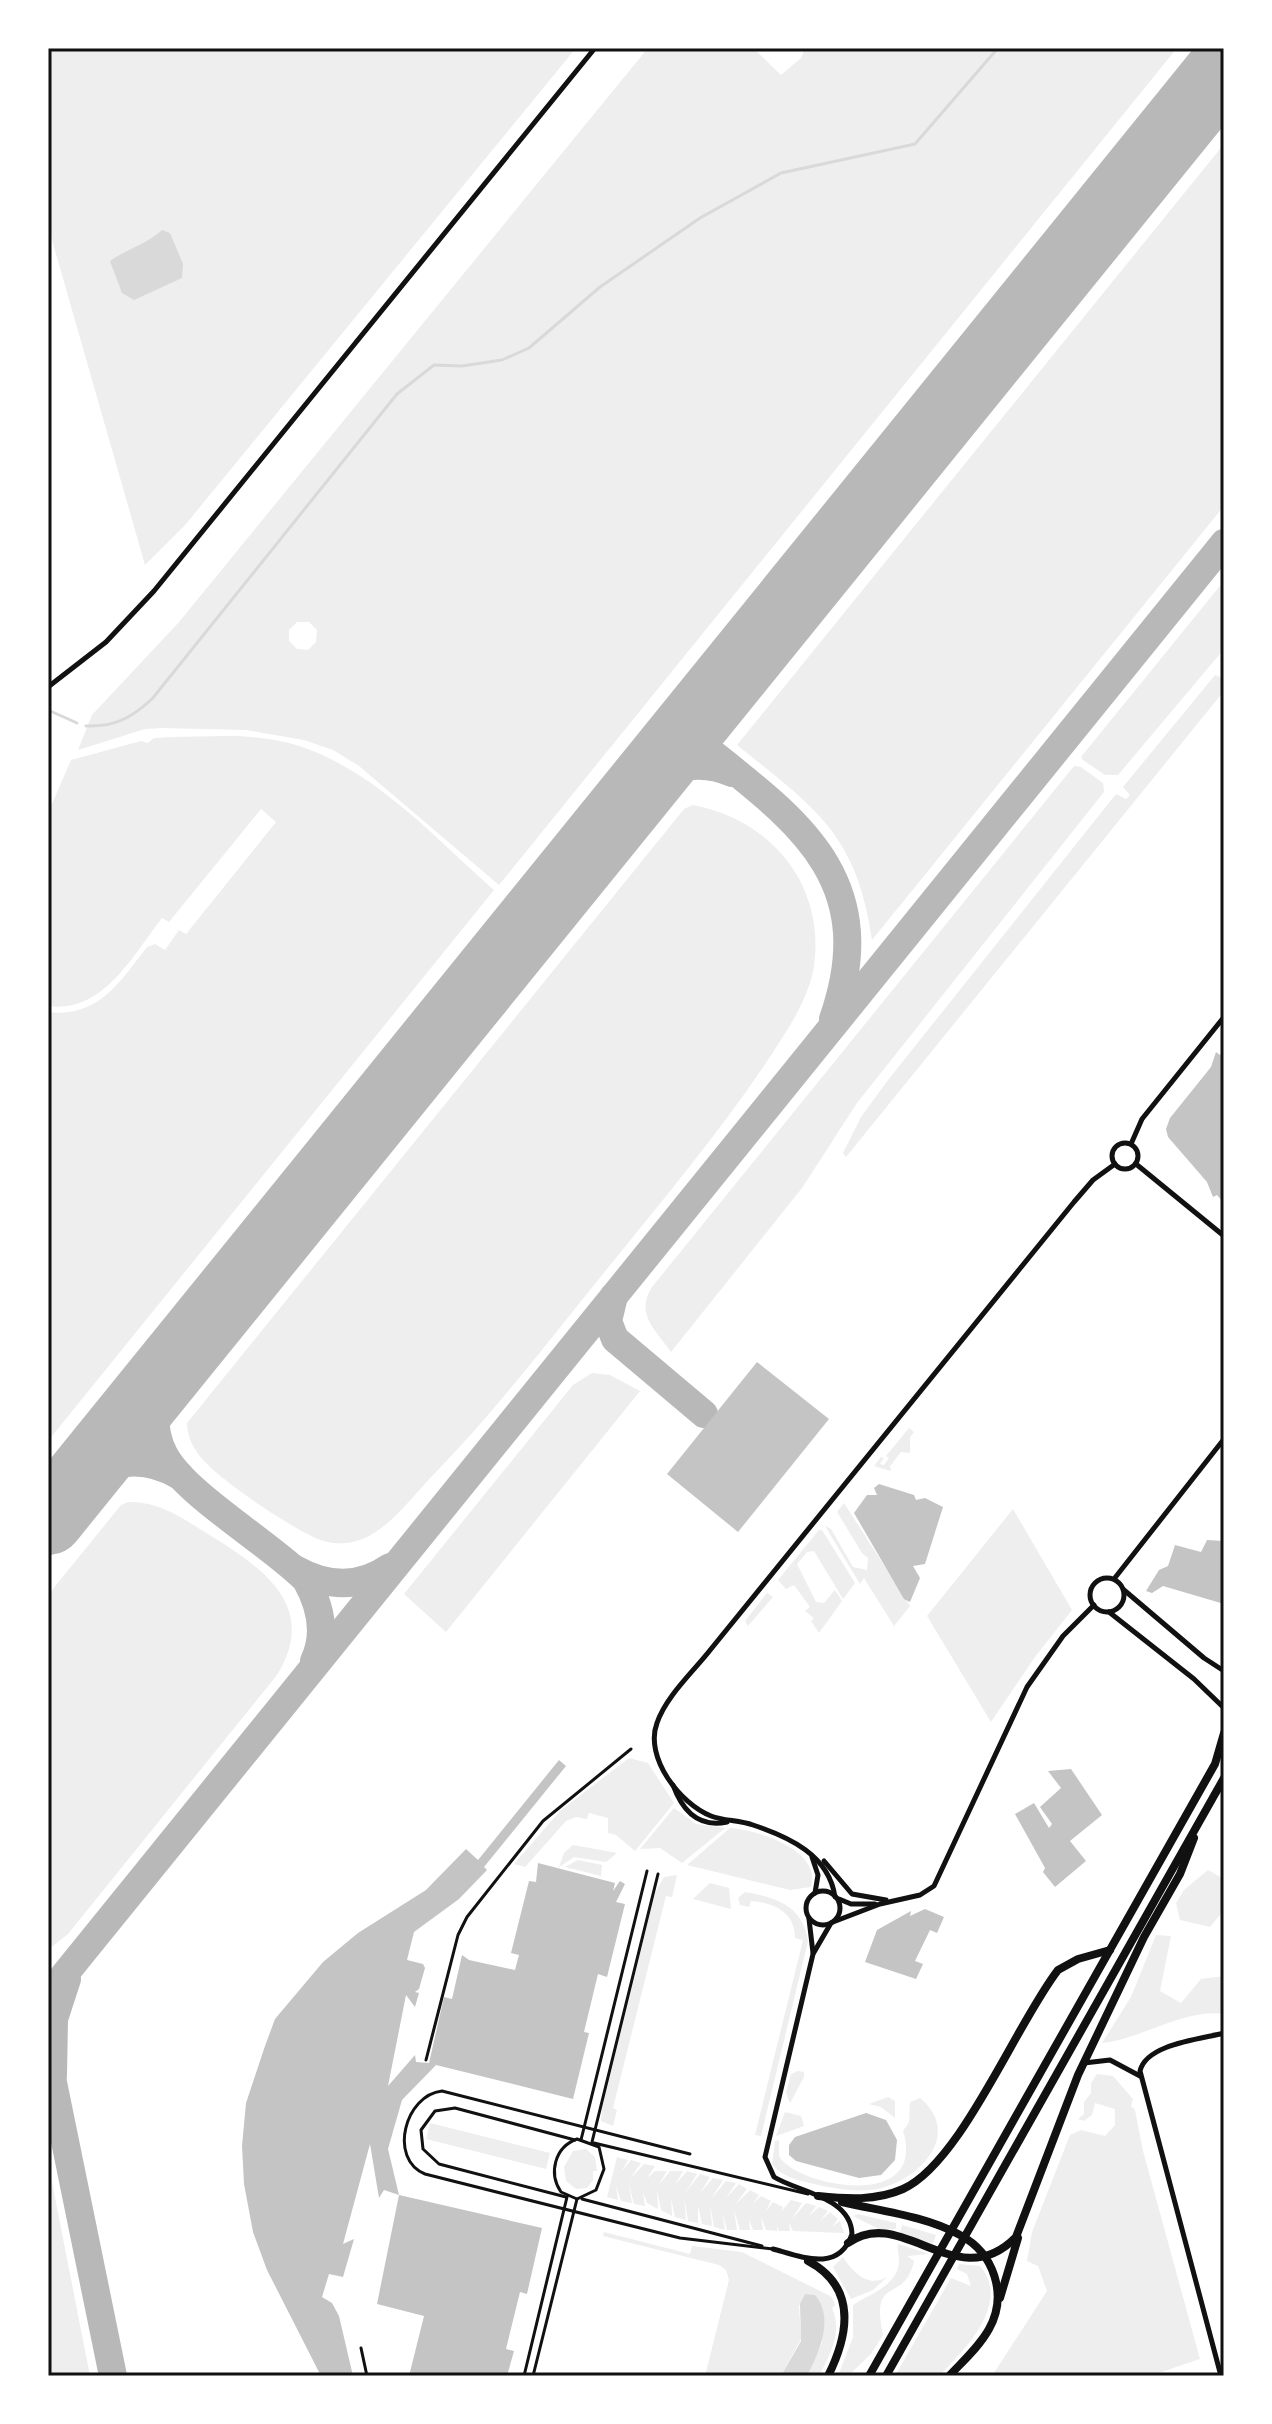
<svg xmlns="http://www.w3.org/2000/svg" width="1272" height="2424" viewBox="0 0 1272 2424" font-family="Karla,sans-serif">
<rect width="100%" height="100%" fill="#fff"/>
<g fill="#eee" fill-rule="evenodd">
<polygon points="48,48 576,48 186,524 145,565 48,226"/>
<path d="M648,48H753L781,75L801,58L805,48H1177L499,885L359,766L333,750L304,740L246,730L162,728L145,729L78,750L92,715L179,622ZM297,622H309L317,630L316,642L308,650L297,649L289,641V630Z"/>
<path d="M1224,144V506L872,940C857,834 815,808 737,745Z"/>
<polygon points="1224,581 1224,649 1118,775 1105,775 1083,760 1081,757"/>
<polygon points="1215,675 1224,679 1224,691 846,1157 843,1153 861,1117 888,1080 1116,794 1126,799 1130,795 1123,787"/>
<path d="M171,737C203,737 238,734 268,739C358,751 429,833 494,890L48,1441V1012C98,1018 120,982 147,947L155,944L165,950L179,930L186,934L276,822L261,809L169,922L162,918C133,955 103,1014 48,1006V813L71,760L141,741L148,743L154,738Z"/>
<path d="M1074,766L1081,767L1103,783L1104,792L857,1103L802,1188L671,1352C655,1329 635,1314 652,1287Z"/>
<path d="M693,805C773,820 828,888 813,972C809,989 801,1007 792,1022C740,1108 674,1186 611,1264C554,1334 499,1407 436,1472C415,1493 393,1525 365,1538C352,1544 337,1545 324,1541C298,1534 222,1481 204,1461C194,1450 187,1437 187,1423L684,809Z"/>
<polygon points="592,1373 610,1375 640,1391 446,1632 404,1594 573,1385"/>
<polygon points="909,1428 914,1432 910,1437 910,1453 901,1452 890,1466 891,1471 874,1466 881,1457 884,1458 880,1464 884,1465 889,1458 886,1456"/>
<path d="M128,1502C159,1501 182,1518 208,1534C261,1567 320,1605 277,1675L68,1934L48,1950V1595L121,1505Z"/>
<polygon points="844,1503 910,1606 894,1626 864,1578 860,1584 825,1526 831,1529 853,1567 867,1570 868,1558 862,1553 837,1512"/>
<polygon points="1013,1509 1072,1610 1035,1657 991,1722 927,1616"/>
<polygon points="819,1530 822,1530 855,1583 843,1599 814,1551 807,1552 797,1564 816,1602 824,1603 835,1590 842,1601 819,1633 811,1621 814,1618 805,1611 810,1607 794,1585 786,1589 778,1580"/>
<polygon points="767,1593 773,1597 748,1626 745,1621"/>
<polygon points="629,1758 648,1763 674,1803 635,1851 616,1835 608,1833 608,1818 589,1813 587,1819 576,1817 566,1821 525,1867 514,1864 560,1811"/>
<polygon points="674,1808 696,1824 725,1828 682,1863 660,1848 640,1849"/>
<path d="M730,1828C758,1830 822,1850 811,1887L790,1890L687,1865Z"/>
<polygon points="573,1845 617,1853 606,1862 574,1857 559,1867 564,1853"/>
<polygon points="578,1860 602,1865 601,1876 565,1867"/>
<polygon points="1208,1870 1224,1879 1224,1910 1210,1927 1180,1920 1176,1903 1184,1890"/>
<polygon points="677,1875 672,1897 666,1896 613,2108 617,2110 613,2126 601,2121 602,2109 655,1893 664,1877"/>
<polygon points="710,1883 729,1888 731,1909 693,1899"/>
<path d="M745,1892C776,1897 803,1906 808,1941L761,2136L755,2135L803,1940L795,1938C795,1912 774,1903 751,1901L749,1907L740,1905L738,1898Z"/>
<path d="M1156,1935L1171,1936L1160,1991L1181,2003L1201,1979L1224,1976V2014C1185,2008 1142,2039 1102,2043L1131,1997Z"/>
<polygon points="798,2071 804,2072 804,2077 790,2103 786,2093 791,2074"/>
<polygon points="1097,2074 1113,2076 1133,2099 1131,2106 1135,2110 1143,2151 1200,2359 1150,2376 992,2376 1047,2291 1038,2266 1027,2261 1032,2232 1070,2135 1081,2130 1105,2136 1115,2125 1115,2109 1095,2103 1092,2115 1084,2121 1078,2119 1084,2114 1084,2102 1091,2093 1091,2083"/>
<polygon points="888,2097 895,2101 895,2118 881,2107 869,2104"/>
<path d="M920,2098C964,2135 918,2181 877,2189C854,2193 832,2188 810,2183C796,2180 781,2176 772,2164L775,2141L779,2140V2156C795,2186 928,2213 903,2131L909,2122L910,2102Z"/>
<polygon points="785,2112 801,2116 804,2126 776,2136"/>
<polygon points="430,2123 550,2153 546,2169 426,2139"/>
<polygon points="586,2149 595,2157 597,2171 593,2171 593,2180 587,2188 576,2189 566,2181 564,2167 573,2151"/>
<polygon points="617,2157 628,2160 621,2172 631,2160 641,2163 630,2179 644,2164 655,2166 647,2178 655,2171 667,2171 658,2186 670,2171 683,2171 675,2185 687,2171 697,2174 685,2193 700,2174 710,2177 701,2192 713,2178 723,2180 711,2199 726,2181 736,2183 726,2198 739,2184 747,2189 735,2205 750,2190 759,2195 753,2204 761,2196 771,2201 765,2212 773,2202 783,2207 782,2211 791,2200 802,2203 792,2219 806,2203 816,2206 809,2216 819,2207 828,2211 820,2221 830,2212 838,2219 832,2227 840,2221 844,2233 793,2231 789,2223 790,2231 779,2231 777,2226 777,2231 766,2230 761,2217 763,2230 753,2230 749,2219 750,2230 740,2230 734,2210 737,2230 727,2230 722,2212 725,2230 714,2227 710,2204 712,2226 702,2224 698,2206 698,2223 688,2221 684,2197 686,2220 675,2217 671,2199 672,2216 661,2210 657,2190 658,2209 647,2203 643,2192 645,2206 634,2204 629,2184 632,2203 621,2201 616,2186 618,2200 607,2197"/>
<polygon points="48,2164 49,2167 90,2376 48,2376"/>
<polygon points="858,2214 896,2223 896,2229 879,2229 853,2216"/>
<polygon points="902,2225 936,2235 933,2244 900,2233"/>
<path d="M604,2232L690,2254L692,2246L742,2252L832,2297L835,2305L832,2308C843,2332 830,2354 819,2376H807L822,2343L823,2315L799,2305L801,2339L781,2376H705L729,2280L726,2270L719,2265L603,2236Z"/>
<path d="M898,2244L929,2254L907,2256L914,2261C904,2306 870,2272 883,2335L871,2354L848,2376H838L853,2337V2305C869,2294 896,2287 899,2263C899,2256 897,2250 898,2244Z"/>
<path d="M843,2257C853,2273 870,2289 888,2276L873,2290L851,2299L833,2267Z"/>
<path d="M959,2264L980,2266C1012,2304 964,2350 939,2376H895L951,2278L971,2286L967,2274L957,2269Z"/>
</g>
<g fill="#d9d9d9">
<path d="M162,230L170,233L183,264L182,278L134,300L122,293L110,261C127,249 147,244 162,230Z"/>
<path d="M805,2294L815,2295C835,2318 819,2353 807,2376H781L801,2341L800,2304Z"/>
</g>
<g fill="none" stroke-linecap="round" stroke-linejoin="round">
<g stroke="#d9d9d9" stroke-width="3">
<polyline points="48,710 77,723"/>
<path d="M86,726C115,727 131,718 152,699L397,394L434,365L462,366L502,360L529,348L600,287L700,218L781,173L915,144L998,48"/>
</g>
<g stroke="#b8b8b8" stroke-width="28">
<path d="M686,732C786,814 885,870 833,1019"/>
<path d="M638,791C664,767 699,758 732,773"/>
<polyline points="614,1296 608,1321 615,1339 704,1414"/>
<path d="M163,1377C154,1402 151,1429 164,1454C184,1494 271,1544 306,1580C320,1605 327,1634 314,1661"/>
<path d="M72,1489C106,1461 140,1453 180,1476"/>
<path d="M295,1569C327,1587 359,1589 390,1567"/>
<polyline points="48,1995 1224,543"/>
<polyline points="48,2058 113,2376"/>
<polyline points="53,2075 54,2019 67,1979"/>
</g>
<polyline stroke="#b8b8b8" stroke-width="72" points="48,1519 1224,68"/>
</g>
<g fill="#c4c4c4">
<polygon points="1224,1050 1224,1203 1217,1195 1213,1197 1207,1182 1168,1137 1166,1129 1170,1118 1211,1067 1216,1052 1220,1055"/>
<polygon points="757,1362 829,1419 738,1532 667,1474"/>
<polygon points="879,1484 914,1495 916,1500 925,1498 943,1507 925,1564 913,1566 920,1578 910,1602 904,1599 854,1513 867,1495 877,1495 874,1488"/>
<polygon points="1207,1540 1224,1541 1224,1604 1163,1586 1152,1593 1146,1591 1159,1570 1168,1566 1175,1545 1201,1552"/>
<polygon points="559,1760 566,1766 484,1867 487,1870 459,1899 414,1932 407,1960 423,1964 425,1968 419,1989 415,1992 419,1993 415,2007 406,1995 388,2086 415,2055 416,2062 429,2063 444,1997 452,1999 462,1955 469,1960 515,1970 519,1955 511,1953 529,1881 536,1882 538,1863 615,1883 613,1891 620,1881 625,1884 616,1902 625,1904 607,1977 598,1974 584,2032 589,2033 573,2099 436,2065 402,2100 388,2149 399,2195 542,2228 527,2294 520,2292 506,2349 514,2351 507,2376 409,2376 424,2316 377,2304 399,2195 384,2190 379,2198 370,2144 343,2244 354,2239 343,2277 329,2274 322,2297 332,2303 339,2316 353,2376 321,2376 267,2270 253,2232 244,2184 242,2146 246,2103 265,2046 275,2019 323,1962 358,1933 426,1890 466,1849 478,1860"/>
<polygon points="1071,1769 1102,1815 1070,1841 1086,1861 1055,1887 1043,1872 1045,1868 1015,1814 1034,1803 1049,1828 1052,1824 1040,1807 1061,1788 1048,1771"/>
<polygon points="925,1909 944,1917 937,1933 930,1930 915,1961 923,1964 916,1979 865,1962 877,1930 911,1911 910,1916"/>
<polygon points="866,2113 886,2120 897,2140 895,2160 881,2175 859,2178 796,2161 789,2155 789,2145 795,2137"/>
</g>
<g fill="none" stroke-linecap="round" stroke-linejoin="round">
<g stroke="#111" stroke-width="3">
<polyline points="426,2060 458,1935 467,1917 543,1821 631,1749"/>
<path d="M577,2139L599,2147L604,2169L596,2190L577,2199L561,2192C548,2173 555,2147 577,2139Z"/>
<polyline points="581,2140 647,1871"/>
<polyline points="592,2142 658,1874"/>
<polyline points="594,2143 808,2194"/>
<path d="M690,2154L442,2091C405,2095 388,2159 425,2174L680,2238L773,2249"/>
<polyline points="566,2197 439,2164 423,2149 421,2130 435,2111 455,2108 575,2140"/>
<polyline points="582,2199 762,2246"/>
<polyline points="361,2348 367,2376"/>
<polyline points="524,2376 567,2197"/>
<polyline points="533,2376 577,2199"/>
</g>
<g stroke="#111" stroke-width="5">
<polyline points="48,687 106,642 154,591 595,48"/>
<circle cx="1125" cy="1156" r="13"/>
<polyline points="1131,1144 1142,1119 1224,1017"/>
<polyline points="1136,1164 1224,1236"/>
<circle cx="1107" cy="1595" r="17"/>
<polyline points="1114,1579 1224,1439"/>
<polyline points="1124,1590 1204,1658 1224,1671"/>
<polyline points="1109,1612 1194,1679 1224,1708"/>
<path d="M673,1785C682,1810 698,1828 727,1822"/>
<polyline points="812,1857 818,1875 815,1893"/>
<polyline points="824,1861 852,1894 886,1900"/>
<circle cx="823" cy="1908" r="17"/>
<path d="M835,1897C829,1855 789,1837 753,1825C739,1820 724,1821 711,1816C680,1804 644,1757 657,1723C666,1696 694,1671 711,1649L1074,1202L1093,1180L1115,1164"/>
<polyline points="839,1899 851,1904 875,1904"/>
<polyline points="809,1919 813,1953"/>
<polyline points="833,1922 880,1904 920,1895 934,1886 1027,1687 1063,1636 1094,1605"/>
<polyline points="1084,2063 1110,2060 1140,2076"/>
<path d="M773,2249C802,2257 839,2273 852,2234C851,2197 798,2192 774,2177L765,2157L813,1954L831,1923"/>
<path d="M1221,2376L1140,2071C1146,2044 1201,2039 1224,2033"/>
</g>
<g stroke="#111" stroke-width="8">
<path d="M818,2196C847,2199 876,2201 903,2189C961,2163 1016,2024 1058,1970L1078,1959L1110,1950"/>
<path d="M842,2202C880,2211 926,2216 960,2235C994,2253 1008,2295 989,2329C979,2347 963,2361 949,2376"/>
<path d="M848,2243C902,2204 957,2297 1016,2237L1078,2075L1144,1937L1180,1874L1194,1838"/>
<path d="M808,2261C857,2287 849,2334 828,2376"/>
<polyline points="1000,2298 1018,2238"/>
<polyline points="869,2376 1215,1764 1224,1733"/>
<polyline points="886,2376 1224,1778"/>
</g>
</g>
<rect width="1272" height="2424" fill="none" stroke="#ffffff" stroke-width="100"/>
<rect x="50" y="50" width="1172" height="2324" fill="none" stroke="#111" stroke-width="3"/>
</svg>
